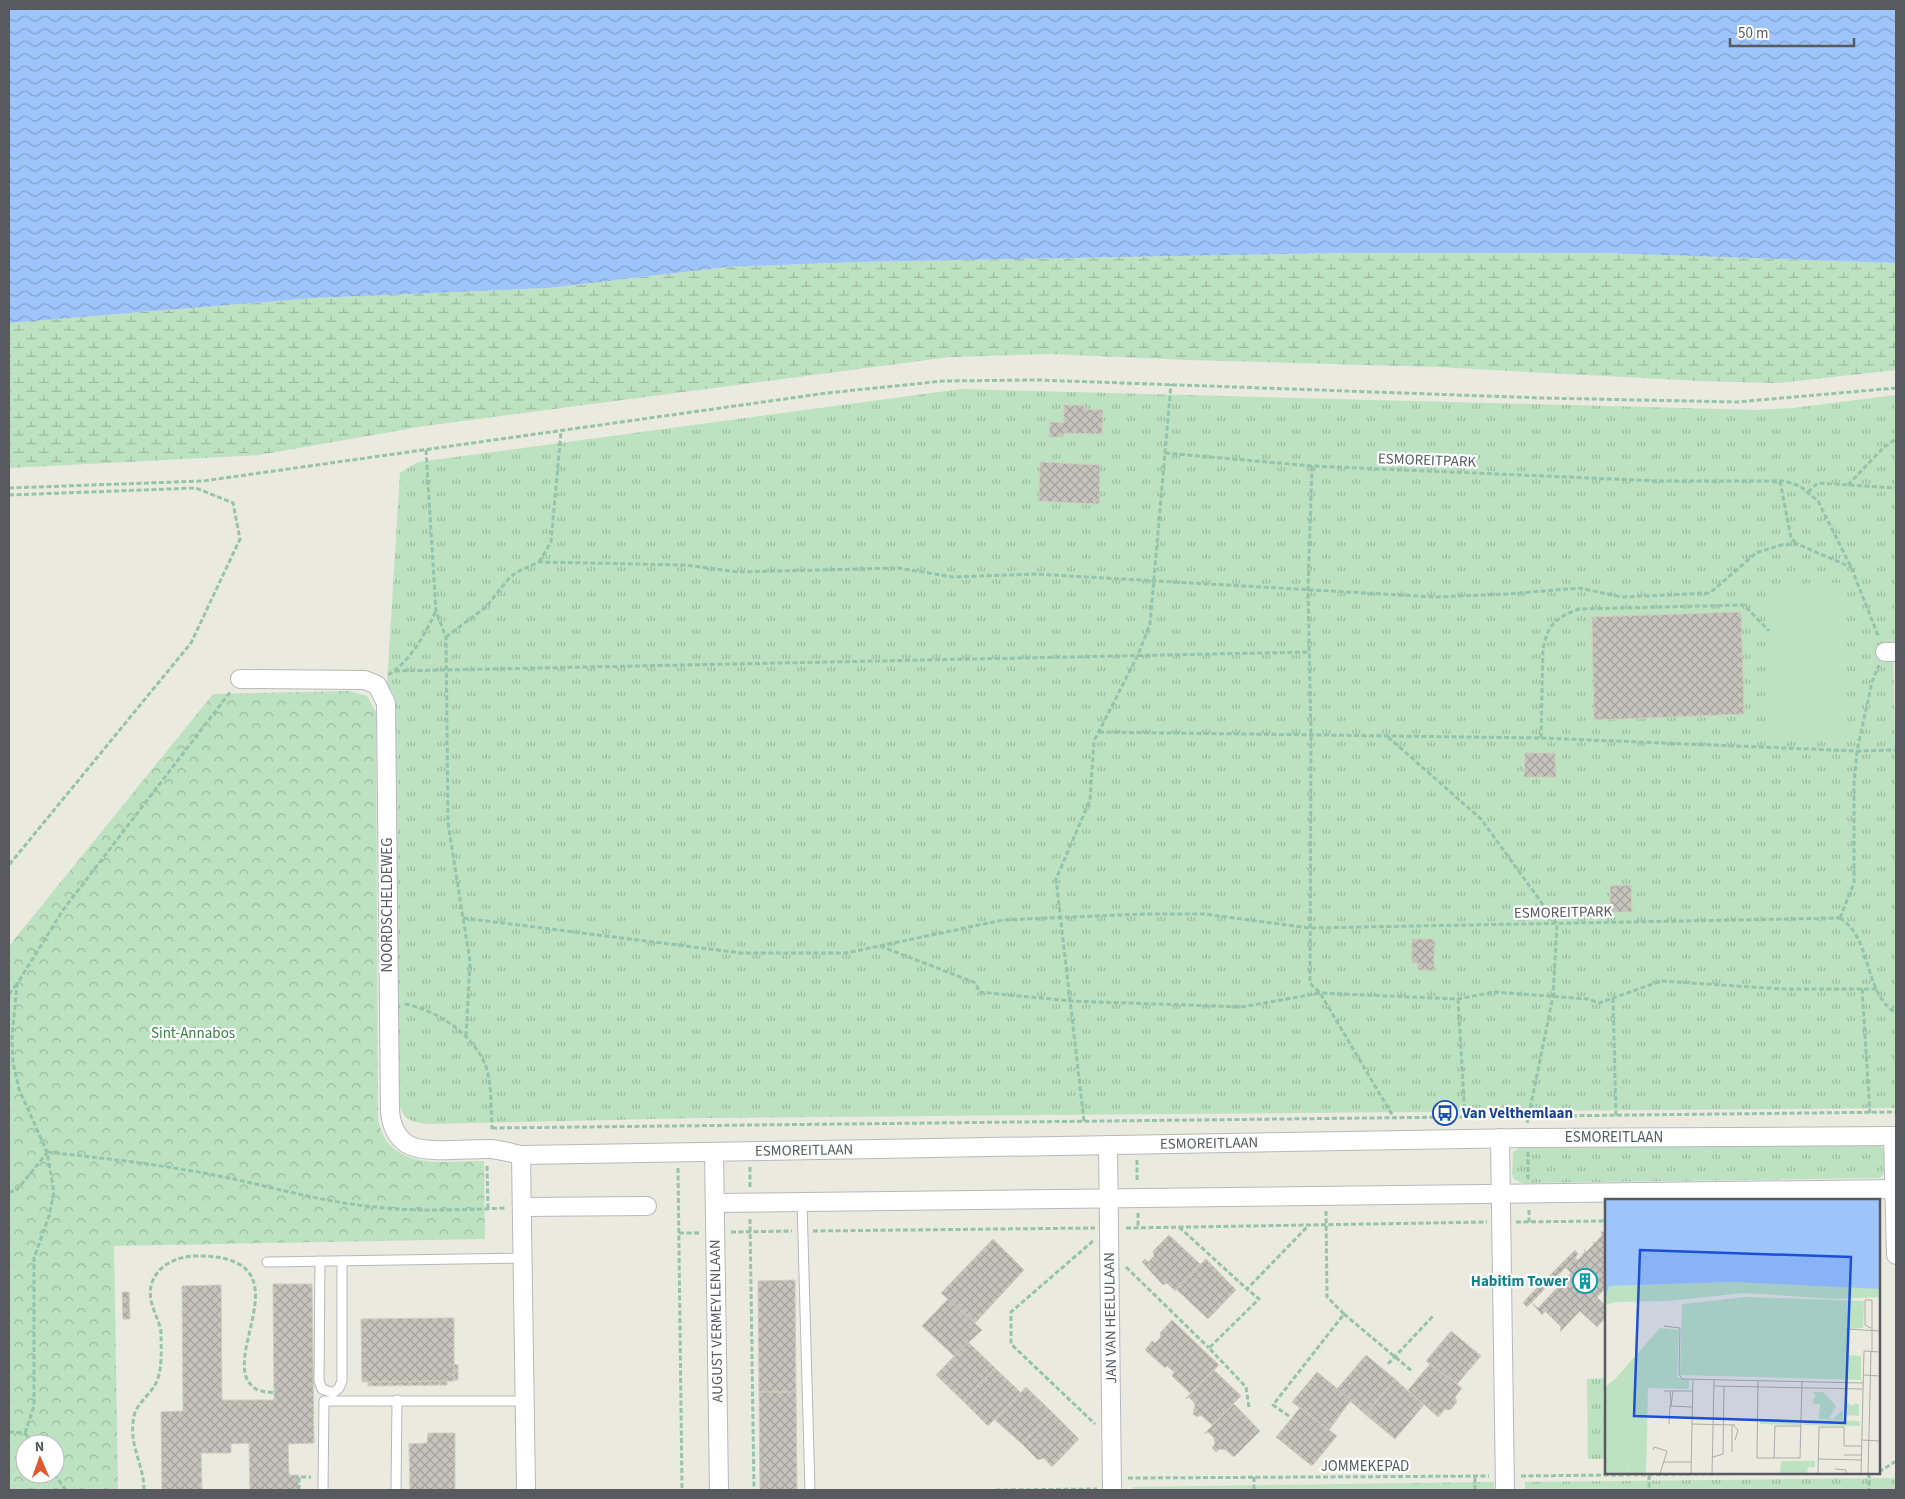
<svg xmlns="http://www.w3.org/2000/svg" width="1905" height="1499" viewBox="0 0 1905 1499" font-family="'Source Sans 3',sans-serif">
<defs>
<pattern id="grass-tufts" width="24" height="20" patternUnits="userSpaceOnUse" patternTransform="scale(1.25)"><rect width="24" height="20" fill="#bce2c1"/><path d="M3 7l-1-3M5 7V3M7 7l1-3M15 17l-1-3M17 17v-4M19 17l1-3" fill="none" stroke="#9cbaa0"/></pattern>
<pattern id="forest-crowns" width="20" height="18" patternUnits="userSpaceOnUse" patternTransform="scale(1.25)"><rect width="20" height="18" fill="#bce2c1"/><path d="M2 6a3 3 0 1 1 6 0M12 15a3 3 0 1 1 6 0" fill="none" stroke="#9cbaa0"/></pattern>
<pattern id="wetland-marsh" width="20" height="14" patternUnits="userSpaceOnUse" patternTransform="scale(1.25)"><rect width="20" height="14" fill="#bce2c1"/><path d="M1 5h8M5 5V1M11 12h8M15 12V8" fill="none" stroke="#9cbaa0"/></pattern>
<pattern id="water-waves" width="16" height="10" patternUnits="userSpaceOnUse" patternTransform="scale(1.25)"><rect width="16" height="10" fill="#9ec5fb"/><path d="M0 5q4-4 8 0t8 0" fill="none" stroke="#84a3cf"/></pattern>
<pattern id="building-cross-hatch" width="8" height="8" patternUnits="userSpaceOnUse" patternTransform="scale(1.25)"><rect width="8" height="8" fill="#c6c4bc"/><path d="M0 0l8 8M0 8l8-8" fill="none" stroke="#a4a29c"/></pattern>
</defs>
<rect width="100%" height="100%" fill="#ebeadf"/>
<g fill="url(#grass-tufts)">
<path d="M961,389L1757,410L1793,408L1896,395V643H1893L1896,803V1108L702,1118L431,1124C408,1123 399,1117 398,1093L396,705L393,693L387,684L400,473L418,462Z"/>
<path d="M1876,1143C1889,1149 1885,1161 1885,1173L1880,1178L1522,1183L1514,1179L1512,1174L1513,1152L1521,1147Z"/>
<polygon points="1606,1378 1606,1393 1603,1393 1606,1459 1588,1459 1587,1379"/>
<polygon points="1896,1478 1896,1490 1525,1490 1525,1482"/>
<polygon points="1494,1482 1494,1490 1133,1490 1133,1487"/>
</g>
<path fill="url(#forest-crowns)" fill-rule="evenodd" d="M349,691L367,696L376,712L378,1120C389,1172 443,1161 484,1161L485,1239L114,1246L118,1490H9V946L213,694ZM25,1444H55V1474H25Z"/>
<polygon fill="url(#wetland-marsh)" points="1340,253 1604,253 1896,263 1896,370 1779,383 1700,381 1437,367 1188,360 1050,354 950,357 425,426 259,455 9,468 9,323 315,298 549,288 727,267 859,262"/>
<polygon fill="#bce2c1" points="1843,583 1846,739 1771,740 1768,584"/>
<polygon fill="url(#water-waves)" points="9,9 1896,9 1896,263 1604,253 1340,253 859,262 727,267 549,288 315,298 9,323"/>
<g fill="url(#building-cross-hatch)" stroke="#cfccbe">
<polygon points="1064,405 1084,405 1084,409 1103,410 1102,434 1064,433 1063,437 1049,437 1050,422 1064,423"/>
<polygon points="1040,462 1100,465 1099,504 1039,501"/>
<polygon points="1741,612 1744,714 1594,720 1592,617"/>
<polygon points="1525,753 1555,753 1556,777 1524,777"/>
<polygon points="1631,885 1632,912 1610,912 1610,886"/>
<polygon points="1412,939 1434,939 1434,970 1418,970 1418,963 1412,963"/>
<polygon points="1602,1231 1606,1235 1606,1288 1597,1297 1606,1306 1606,1317 1597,1327 1580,1311 1560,1332 1561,1327 1545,1311 1542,1315 1532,1303 1538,1308 1571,1273 1566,1268 1575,1258 1578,1260 1585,1252 1584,1249 1586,1252 1594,1244 1592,1242 1595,1243 1602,1235 1601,1233"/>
<polygon points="1169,1235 1200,1264 1175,1291 1167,1283 1163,1285 1142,1262 1145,1259 1148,1262 1154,1256 1153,1251"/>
<polygon points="993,1239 1024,1270 975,1323 941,1293"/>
<polygon points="1575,1250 1578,1254 1575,1258 1527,1307 1523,1303 1527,1298"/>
<polygon points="1206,1259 1236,1290 1208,1319 1176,1289"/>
<polygon points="795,1280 796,1392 759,1392 758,1281"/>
<polygon points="273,1284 312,1284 314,1443 288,1444 289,1475 299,1475 298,1490 250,1490 249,1443 231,1444 231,1453 201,1453 202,1490 162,1490 161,1412 183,1411 182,1286 221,1285 222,1400 274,1400"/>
<polygon points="122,1292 129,1292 130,1319 123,1319"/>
<polygon points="948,1299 982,1330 954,1356 922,1326"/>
<polygon points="454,1318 454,1381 362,1382 361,1319"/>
<polygon points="1172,1320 1219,1365 1190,1393 1172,1376 1174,1372 1167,1366 1165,1368 1145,1350 1152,1341 1155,1343 1161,1337 1160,1333"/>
<polygon points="1451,1331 1481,1356 1457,1384 1426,1361"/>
<polygon points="968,1342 995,1368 963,1401 936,1375"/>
<polygon points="1366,1355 1395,1379 1366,1415 1337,1389"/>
<polygon points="454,1364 458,1365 458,1380 454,1380"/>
<polygon points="1430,1364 1462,1388 1455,1397 1457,1402 1450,1410 1445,1409 1438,1417 1408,1390"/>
<polygon points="995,1368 1021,1393 988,1426 963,1401"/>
<polygon points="1214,1370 1241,1396 1212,1425 1201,1415 1197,1417 1193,1414 1195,1404 1189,1397 1185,1399"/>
<polygon points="1317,1372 1351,1400 1329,1430 1292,1402"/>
<polygon points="1395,1379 1424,1405 1395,1439 1366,1415"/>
<polygon points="447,1381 447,1385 368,1386 368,1382"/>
<polygon points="1026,1387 1052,1412 1022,1444 995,1420"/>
<polygon points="759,1392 796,1392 797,1490 760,1490"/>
<polygon points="1234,1404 1260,1431 1234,1457 1226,1450 1220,1449 1216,1452 1212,1448 1215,1444 1214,1438 1208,1432 1204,1434"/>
<polygon points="1300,1408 1337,1436 1312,1466 1276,1437"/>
<polygon points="1052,1412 1079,1439 1052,1467 1044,1458 1038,1460 1022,1444"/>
<polygon points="428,1433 455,1433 455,1490 410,1490 409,1444 427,1443"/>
</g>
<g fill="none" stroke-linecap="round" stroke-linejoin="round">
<defs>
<g id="lane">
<polyline points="802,1202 810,1490"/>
<polyline points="320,1261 319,1381 322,1389 333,1393 339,1388 342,1381 342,1261"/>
<polyline points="267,1262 523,1258"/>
<polyline points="323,1490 324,1401 525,1401"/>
<polyline points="396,1490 397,1400"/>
</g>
<g id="street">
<polyline points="1885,652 1896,652"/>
<path d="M240,679L365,680L377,685L386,703L390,1111C391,1124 395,1136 407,1144C424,1155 469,1148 491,1149C501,1150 511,1153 521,1155L1527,1138L1896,1136"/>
<polyline points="1893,1136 1896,1255"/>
<polyline points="1500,1138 1505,1490"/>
<polyline points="1108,1145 1112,1490"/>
<polyline points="714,1152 719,1490"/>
<polyline points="521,1155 526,1490"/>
<polyline points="715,1203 1896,1189"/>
<polyline points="522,1207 647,1206"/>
</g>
</defs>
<use href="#lane" stroke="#b7b8be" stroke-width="11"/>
<use href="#street" stroke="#b7b8be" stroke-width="20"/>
<g stroke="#96c4ab" stroke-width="3" stroke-dasharray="5 2.5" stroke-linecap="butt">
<polyline points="426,450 436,611 446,637 448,823 470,962 466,1036"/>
<polyline points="1165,453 1312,466 1659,481 1784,481 1800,486 1818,501 1851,567 1879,638"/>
<polyline points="1312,466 1308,588 1311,736 1310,983 1320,993 1394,1118"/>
<polyline points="1780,481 1791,538 1797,544"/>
<polyline points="1848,485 1883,448 1896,439"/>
<polyline points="9,488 203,481 827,393 943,381 1039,380 1542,398 1737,402 1896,388"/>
<polyline points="1808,492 1818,483 1896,488"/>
<polyline points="9,495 196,488 233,503 240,539 191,643 9,865"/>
<polyline points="539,562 551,542 561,432"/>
<polyline points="446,637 486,607 510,577 519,571 539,562 685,565 738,572 898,568 953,577 1035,574 1435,597 1507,594 1579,588 1622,597 1710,593 1756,553 1781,545 1797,544 1851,567"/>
<polyline points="395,671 1310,652"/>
<path d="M388,675C410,662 425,634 436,611"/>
<polyline points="1099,732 1541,738 1857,751 1896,750"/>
<polyline points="1388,737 1481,819 1557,924 1553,996 1527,1124"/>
<path d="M1541,738L1543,650C1547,625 1556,617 1579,609L1744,605L1769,631"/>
<polyline points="463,918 741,953 846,953 1003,920 1143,914 1204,914 1309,928 1840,918"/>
<polyline points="1840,918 1854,883 1854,784 1857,751 1872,682 1879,665"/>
<path d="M1840,918C1873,939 1863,993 1896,1013"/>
<polyline points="880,946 976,983 979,992 1071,1001 1242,1007 1320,993 1458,999 1494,992 1588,999 1599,1003 1661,981 1781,989 1877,989"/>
<polyline points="1862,989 1870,1113"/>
<polyline points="9,994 17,984"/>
<polyline points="1613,998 1616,1116"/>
<polyline points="1458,999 1465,1117"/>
<path d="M405,1004C438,1011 471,1033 485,1064C492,1081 491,1111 492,1129"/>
<polyline points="1084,1121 1056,879 1090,800 1094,741 1138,655 1150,624 1171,384"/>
<polyline points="492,1128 1896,1112"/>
<path d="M47,1152C102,1158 156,1164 209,1174C262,1184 313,1200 366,1206C413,1212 459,1210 507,1208"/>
<polyline points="1528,1152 1528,1179"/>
<polyline points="1137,1160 1137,1182"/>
<polyline points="487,1166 488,1208"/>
<polyline points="678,1168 682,1490"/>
<polyline points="750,1187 750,1166"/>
<polyline points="9,1192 16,1191 47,1153"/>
<polyline points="1529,1210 1529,1222"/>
<polyline points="1138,1213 1138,1227"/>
<polyline points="750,1219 754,1490"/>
<polyline points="1516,1222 1606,1221"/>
<polyline points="1179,1227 1247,1289"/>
<polyline points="1126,1228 1487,1222"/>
<polyline points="813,1231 1095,1228"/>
<polyline points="731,1232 792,1231"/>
<polyline points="679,1233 700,1233"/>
<polyline points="1093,1241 1011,1312 1011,1344 1095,1424"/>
<polyline points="1126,1267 1209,1348"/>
<polyline points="1344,1314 1413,1372"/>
<polyline points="1388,1364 1433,1316"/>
<polyline points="1249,1407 1246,1387 1209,1348 1259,1299 1247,1289 1308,1226"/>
<polyline points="1289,1416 1273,1405 1344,1314 1327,1297 1326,1211"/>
<polyline points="9,1432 25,1433"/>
<polyline points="25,1433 34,1406 34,1258 49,1216 54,1192 47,1152 19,1089 13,1062 12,1038 17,984 63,910 231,691"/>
<polyline points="25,1433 33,1444"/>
<polyline points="1879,1472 1896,1461"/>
<polyline points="1869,1473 1869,1490"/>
<polyline points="54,1474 66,1490"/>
<polyline points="1649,1475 1649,1490"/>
<polyline points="1521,1476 1795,1473"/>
<polyline points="1254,1477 1254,1490"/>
<polyline points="1128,1478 1489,1476"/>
<path d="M144,1490C144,1463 128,1447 134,1416C136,1405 149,1395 155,1385C163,1371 161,1349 161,1333C160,1322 153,1311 151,1300C146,1273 170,1257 194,1256C315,1254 212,1362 256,1389C261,1392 269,1392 275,1393"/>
<polyline points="299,1490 299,1477 311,1477"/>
<polyline points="996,1490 1097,1489"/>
<polyline points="1475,1490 1475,1477"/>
</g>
<use href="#lane" stroke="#fff" stroke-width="9"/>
<use href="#street" stroke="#fff" stroke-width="18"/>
</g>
<defs>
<symbol id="bus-ring" viewBox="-11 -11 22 22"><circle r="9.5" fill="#fff" stroke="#1a4fb4" stroke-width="1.5"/><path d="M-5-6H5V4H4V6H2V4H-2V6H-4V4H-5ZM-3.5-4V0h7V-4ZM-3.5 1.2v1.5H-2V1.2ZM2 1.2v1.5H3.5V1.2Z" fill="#1a4fb4"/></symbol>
<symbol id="building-ring" viewBox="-11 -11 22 22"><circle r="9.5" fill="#fff" stroke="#0f9aa8" stroke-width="1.5"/><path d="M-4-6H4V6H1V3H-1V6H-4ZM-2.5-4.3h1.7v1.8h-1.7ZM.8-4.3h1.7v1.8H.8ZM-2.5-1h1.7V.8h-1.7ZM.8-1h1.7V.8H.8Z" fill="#0f9aa8"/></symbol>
</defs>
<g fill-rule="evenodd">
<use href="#bus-ring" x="1431" y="1099" width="28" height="28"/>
<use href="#building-ring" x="1571" y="1267" width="28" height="28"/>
</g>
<g text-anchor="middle" stroke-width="4.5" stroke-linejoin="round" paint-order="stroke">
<g font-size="15" fill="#585a60" stroke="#fff">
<text transform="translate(1427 460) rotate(2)" y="5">ESMOREITPARK</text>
<text transform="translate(387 905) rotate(-90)" y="5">NOORDSCHELDEWEG</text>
<text transform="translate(1563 912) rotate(-1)" y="5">ESMOREITPARK</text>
<text x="1614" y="1142">ESMOREITLAAN</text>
<text transform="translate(1209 1143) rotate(-1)" y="5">ESMOREITLAAN</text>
<text transform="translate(804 1150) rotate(-1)" y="5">ESMOREITLAAN</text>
<text transform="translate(1110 1318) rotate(-91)" y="5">JAN VAN HEELULAAN</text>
<text transform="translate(716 1321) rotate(-91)" y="5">AUGUST VERMEYLENLAAN</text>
<text x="1365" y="1471">JOMMEKEPAD</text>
</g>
<g font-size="15" fill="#378045" stroke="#fff">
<text x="193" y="1038">Sint-Annabos</text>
</g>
<g font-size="15" font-weight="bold" fill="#164399" stroke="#fff" text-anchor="start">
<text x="1462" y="1118">Van Velthemlaan</text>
</g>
<g font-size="15" font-weight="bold" fill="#0d838f" stroke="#fff" text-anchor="end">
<text x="1568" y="1286">Habitim Tower</text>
</g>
</g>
<g transform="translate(1605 1199)">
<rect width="275" height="275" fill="#ebeadf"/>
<path d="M140,98L259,102L258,129L242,130V156L256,157V181L75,176L77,105ZM208,193H218L231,207L224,219L228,220L238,211V221L214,220L215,205H209L207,201L211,197ZM242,203L247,207L251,204L254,206V217L242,216ZM155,220L195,221V226L155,225ZM198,221L254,222L255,227L198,226ZM15,259L22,265L23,275H5L7,265ZM176,262H210V268H203L202,275H175Z" fill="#bce2c1"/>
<path d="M55,129L74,131L72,178L84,181V190L43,189L41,275H23L22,265L15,259L7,265L5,275H0V188L11,179Z" fill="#bce2c1"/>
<path d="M129,83L254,88L275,90V98L231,100L139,94L62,102L10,103L0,106L4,87Z" fill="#bce2c1"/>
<path d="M229,122H237V140H229Z" fill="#bce2c1"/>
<path d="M0,0H275V90L129,83L4,87L0,103Z" fill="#9ec5fb"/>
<path fill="none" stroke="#9ec5fb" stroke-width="2.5" d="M0,10L170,13L275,27"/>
<path fill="none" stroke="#acaca8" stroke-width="1" d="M59,127L75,129L74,175L77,180L258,184M266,129L260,126V101H267V152M241,130L275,132M259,176L275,177M153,182L152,259H195L197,183M109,187L258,190M59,192H88M65,192L66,207L68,192M240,220L241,184M64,225L65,207L87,208M87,225L130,226M129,227L133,231L130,241M257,241L275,242M48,251L49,248L62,252L55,275M127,253V226M239,256H257M108,258L118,255L119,187M169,259L170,227H196M213,260L257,261M59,263H86M230,270L241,271V275M86,275L88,181M107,275L109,181M213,275L214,228H239V247H257M256,275L259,152L275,153M263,275L266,152"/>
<path fill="#1d4ed8" fill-opacity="0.15" stroke="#1d4ed8" stroke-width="2.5" d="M35,51L246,58L240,224L29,217Z"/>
<rect width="275" height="275" fill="none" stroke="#585a60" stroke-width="2.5"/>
</g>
<rect width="1905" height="1499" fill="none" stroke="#585a60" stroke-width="20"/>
<g transform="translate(40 1459) rotate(358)"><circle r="24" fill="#ffffff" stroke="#bcbdbf"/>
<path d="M0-4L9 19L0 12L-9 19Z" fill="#e2572e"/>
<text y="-8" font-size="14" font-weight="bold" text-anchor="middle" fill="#585a60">N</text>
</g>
<path d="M1730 38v8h124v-8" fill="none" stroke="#585a60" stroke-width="2.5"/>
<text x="1738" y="38" font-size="15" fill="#585a60" stroke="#ffffff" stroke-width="4" paint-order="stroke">50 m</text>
</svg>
